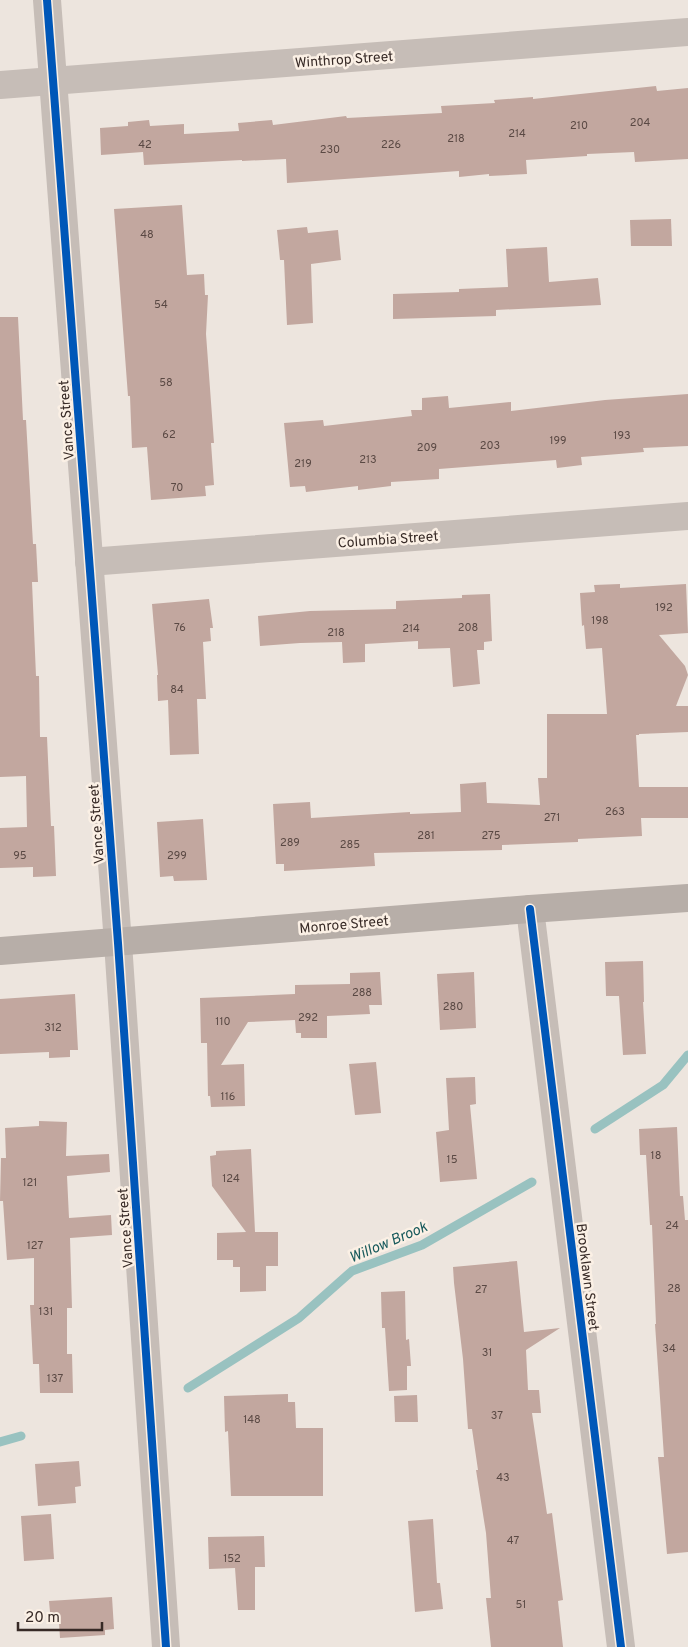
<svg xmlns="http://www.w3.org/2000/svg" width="688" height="1647" viewBox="0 0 688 1647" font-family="Overpass,sans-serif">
<rect width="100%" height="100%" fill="#ede5de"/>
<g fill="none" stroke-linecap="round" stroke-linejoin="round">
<g stroke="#99c2c0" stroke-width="9">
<polyline points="595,1129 663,1085 688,1055"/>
<polyline points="188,1388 299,1318 352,1271 422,1245 532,1182"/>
<polyline points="0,1442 21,1436"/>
</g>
</g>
<g fill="#c2a79f">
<polygon points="656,86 657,91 688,88 688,159 635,162 634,152 587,154 587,156 526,160 527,174 489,176 489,174 459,177 459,171 287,183 286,159 242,161 242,160 144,165 143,152 101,155 100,128 128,126 128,122 149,120 150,126 184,124 184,134 239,131 238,123 272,120 273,125 346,116 347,118 442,113 441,106 495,103 494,100 533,97 533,99"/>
<polygon points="182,205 187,275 204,274 205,295 208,295 206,334 214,443 211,443 214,485 205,486 206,496 151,500 147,447 132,448 130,396 128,396 114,209"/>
<polygon points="671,219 672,246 631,246 630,220"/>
<polygon points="307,227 308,233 338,230 341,260 311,264 313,323 287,325 284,260 280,260 277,230"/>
<polygon points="547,247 549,282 598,278 601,305 496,310 496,316 393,319 393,294 459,292 459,289 508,287 506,249"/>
<polygon points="0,317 18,317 23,420 26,420 33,544 36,544 38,582 32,582 36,676 39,676 40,737 47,737 51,826 54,826 56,876 33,877 33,867 0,868 0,828 27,827 26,776 0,777"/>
<polygon points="688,394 688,446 643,448 644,452 581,457 582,465 557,468 556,460 439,469 439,479 391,482 391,486 358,490 358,486 306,492 305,486 290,487 284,423 323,420 324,426 412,416 411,410 422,410 422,398 448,396 449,408 511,402 511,411 605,400"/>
<polygon points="620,584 620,588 686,584 688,633 659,635 685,666 688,675 676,706 688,706 688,732 639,734 639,735 636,735 639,787 688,787 688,818 641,818 642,836 578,839 578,842 502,845 502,850 374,853 375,866 284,871 284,864 276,864 273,804 310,802 311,818 410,812 410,814 461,812 460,784 486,782 487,803 540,805 538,778 547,778 547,714 607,714 602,648 586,649 584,625 582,626 580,593 595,592 594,585"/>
<polygon points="490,594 492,641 484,642 484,650 477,650 480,684 453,687 450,648 418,649 418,641 365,644 365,662 343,663 342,642 300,643 260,646 258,616 310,611 396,609 396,601 462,598 462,595"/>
<polygon points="209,599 213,628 210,628 211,641 203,642 206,699 197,699 199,754 170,755 168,700 158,701 157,675 158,675 152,604"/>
<polygon points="203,819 207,880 174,881 173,876 160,877 157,822"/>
<polygon points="643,961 644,1002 643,1002 646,1054 623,1055 619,996 606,996 605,962"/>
<polygon points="380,972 382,1005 369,1005 370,1014 327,1016 327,1038 301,1038 301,1033 296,1033 295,1020 248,1022 221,1065 244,1064 245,1106 211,1107 210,1096 208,1096 207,1043 201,1043 200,998 295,994 295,985 350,984 350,973"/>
<polygon points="474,972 476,1028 440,1030 437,974"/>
<polygon points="75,994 78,1050 70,1050 70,1057 49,1058 49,1052 0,1054 0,999"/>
<polygon points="376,1062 381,1113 355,1115 349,1064"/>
<polygon points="475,1077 476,1104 470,1105 477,1179 440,1182 436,1132 449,1130 446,1078"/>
<polygon points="39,1121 67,1122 66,1156 109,1154 110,1172 67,1176 69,1218 111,1215 112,1235 70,1238 72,1308 67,1308 67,1354 72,1354 73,1393 40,1393 39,1364 33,1364 30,1305 34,1305 34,1258 7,1260 3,1201 0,1201 1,1158 6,1158 5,1128 39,1126"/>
<polygon points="677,1127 680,1196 683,1196 685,1220 688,1220 688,1552 667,1554 658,1457 664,1457 655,1324 656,1324 652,1225 650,1225 646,1155 640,1155 639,1129"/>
<polygon points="251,1149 255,1232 278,1232 278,1266 266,1266 266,1291 240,1292 240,1267 233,1267 233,1260 217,1260 217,1233 246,1232 212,1186 210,1156 216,1155 216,1151"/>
<polygon points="517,1261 524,1332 560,1328 526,1350 528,1390 539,1390 541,1413 532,1413 547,1514 552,1513 563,1600 558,1601 563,1647 491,1647 486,1598 491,1598 486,1533 476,1470 478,1470 472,1429 468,1429 463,1359 454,1283 453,1267"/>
<polygon points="405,1291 406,1340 409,1339 411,1366 407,1366 407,1390 389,1391 385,1328 382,1328 381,1292"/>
<polygon points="288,1394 288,1402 295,1402 296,1428 323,1428 323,1496 231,1496 228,1431 225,1432 224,1396"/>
<polygon points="417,1395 418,1422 395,1422 394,1396"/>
<polygon points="79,1461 81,1486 75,1487 76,1503 38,1506 35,1464"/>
<polygon points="51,1514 54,1559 24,1561 21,1516"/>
<polygon points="433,1519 437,1583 440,1583 443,1609 415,1612 408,1521"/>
<polygon points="264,1536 265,1567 255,1567 255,1610 238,1610 235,1568 209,1569 208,1537"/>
<polygon points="112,1597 114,1629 105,1630 105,1635 60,1638 59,1623 51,1623 49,1601"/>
</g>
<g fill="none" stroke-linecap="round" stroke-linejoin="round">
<g stroke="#c6bdb7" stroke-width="28">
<polyline points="47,0 118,943 166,1647"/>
<polyline points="0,85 688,32"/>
<polyline points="89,562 688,516"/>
<polyline points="530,909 621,1647"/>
</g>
<polyline stroke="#b7aea8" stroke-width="28" points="0,951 530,909 688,898"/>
<defs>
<g id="cycleway">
<polyline points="47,0 118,943 166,1647"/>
<polyline points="530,909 621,1647"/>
</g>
</defs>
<use href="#cycleway" stroke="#fbf0e5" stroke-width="11"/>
<use href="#cycleway" stroke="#0057b8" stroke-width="8"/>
</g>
<g text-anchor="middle" stroke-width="5" stroke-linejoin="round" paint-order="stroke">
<g font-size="11" fill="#5a4944">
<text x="640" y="126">204</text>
<text x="579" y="129">210</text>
<text x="517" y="137">214</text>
<text x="456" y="142">218</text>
<text x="145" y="148">42</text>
<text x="391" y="148">226</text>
<text x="330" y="153">230</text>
<text x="147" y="238">48</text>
<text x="161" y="308">54</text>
<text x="166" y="386">58</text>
<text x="169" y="438">62</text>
<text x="622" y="439">193</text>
<text x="558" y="444">199</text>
<text x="490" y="449">203</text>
<text x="427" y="451">209</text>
<text x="368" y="463">213</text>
<text x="303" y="467">219</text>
<text x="177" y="491">70</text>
<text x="664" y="611">192</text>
<text x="600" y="624">198</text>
<text x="180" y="631">76</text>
<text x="468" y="631">208</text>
<text x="411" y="632">214</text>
<text x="336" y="636">218</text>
<text x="177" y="693">84</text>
<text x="615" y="815">263</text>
<text x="552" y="821">271</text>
<text x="426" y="839">281</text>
<text x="491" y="839">275</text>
<text x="290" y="846">289</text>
<text x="350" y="848">285</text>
<text x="20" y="859">95</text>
<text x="177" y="859">299</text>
<text x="362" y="996">288</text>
<text x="453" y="1010">280</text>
<text x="308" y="1021">292</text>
<text x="223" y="1025">110</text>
<text x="53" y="1031">312</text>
<text x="228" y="1100">116</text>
<text x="656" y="1159">18</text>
<text x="452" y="1163">15</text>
<text x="231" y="1182">124</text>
<text x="30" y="1186">121</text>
<text x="672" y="1229">24</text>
<text x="35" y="1249">127</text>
<text x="674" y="1292">28</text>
<text x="481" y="1293">27</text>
<text x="46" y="1315">131</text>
<text x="669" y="1352">34</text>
<text x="487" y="1356">31</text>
<text x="55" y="1382">137</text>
<text x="497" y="1419">37</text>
<text x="252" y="1423">148</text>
<text x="503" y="1481">43</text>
<text x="513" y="1544">47</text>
<text x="232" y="1562">152</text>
<text x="521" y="1608">51</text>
</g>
<g font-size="14" fill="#372a26" stroke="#fbf0e5">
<text transform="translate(344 59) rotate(-4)" y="5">Winthrop Street</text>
<text transform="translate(66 420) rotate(-94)" y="5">Vance Street</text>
<text transform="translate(388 539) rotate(-4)" y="5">Columbia Street</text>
<text transform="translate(96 824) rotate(-94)" y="5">Vance Street</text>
<text transform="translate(344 924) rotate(-5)" y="5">Monroe Street</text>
<text transform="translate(125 1228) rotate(-94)" y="5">Vance Street</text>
<text transform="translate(588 1277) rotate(83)" y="5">Brooklawn Street</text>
</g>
<g font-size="15" font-style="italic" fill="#185a5c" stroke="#fbf0e5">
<text transform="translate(388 1242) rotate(-23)" y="5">Willow Brook</text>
</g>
</g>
<path d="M18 1622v8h84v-8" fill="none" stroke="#372a26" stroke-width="2.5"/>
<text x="25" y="1622" font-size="15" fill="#372a26" stroke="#fbf0e5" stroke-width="4" paint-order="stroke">20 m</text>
</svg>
